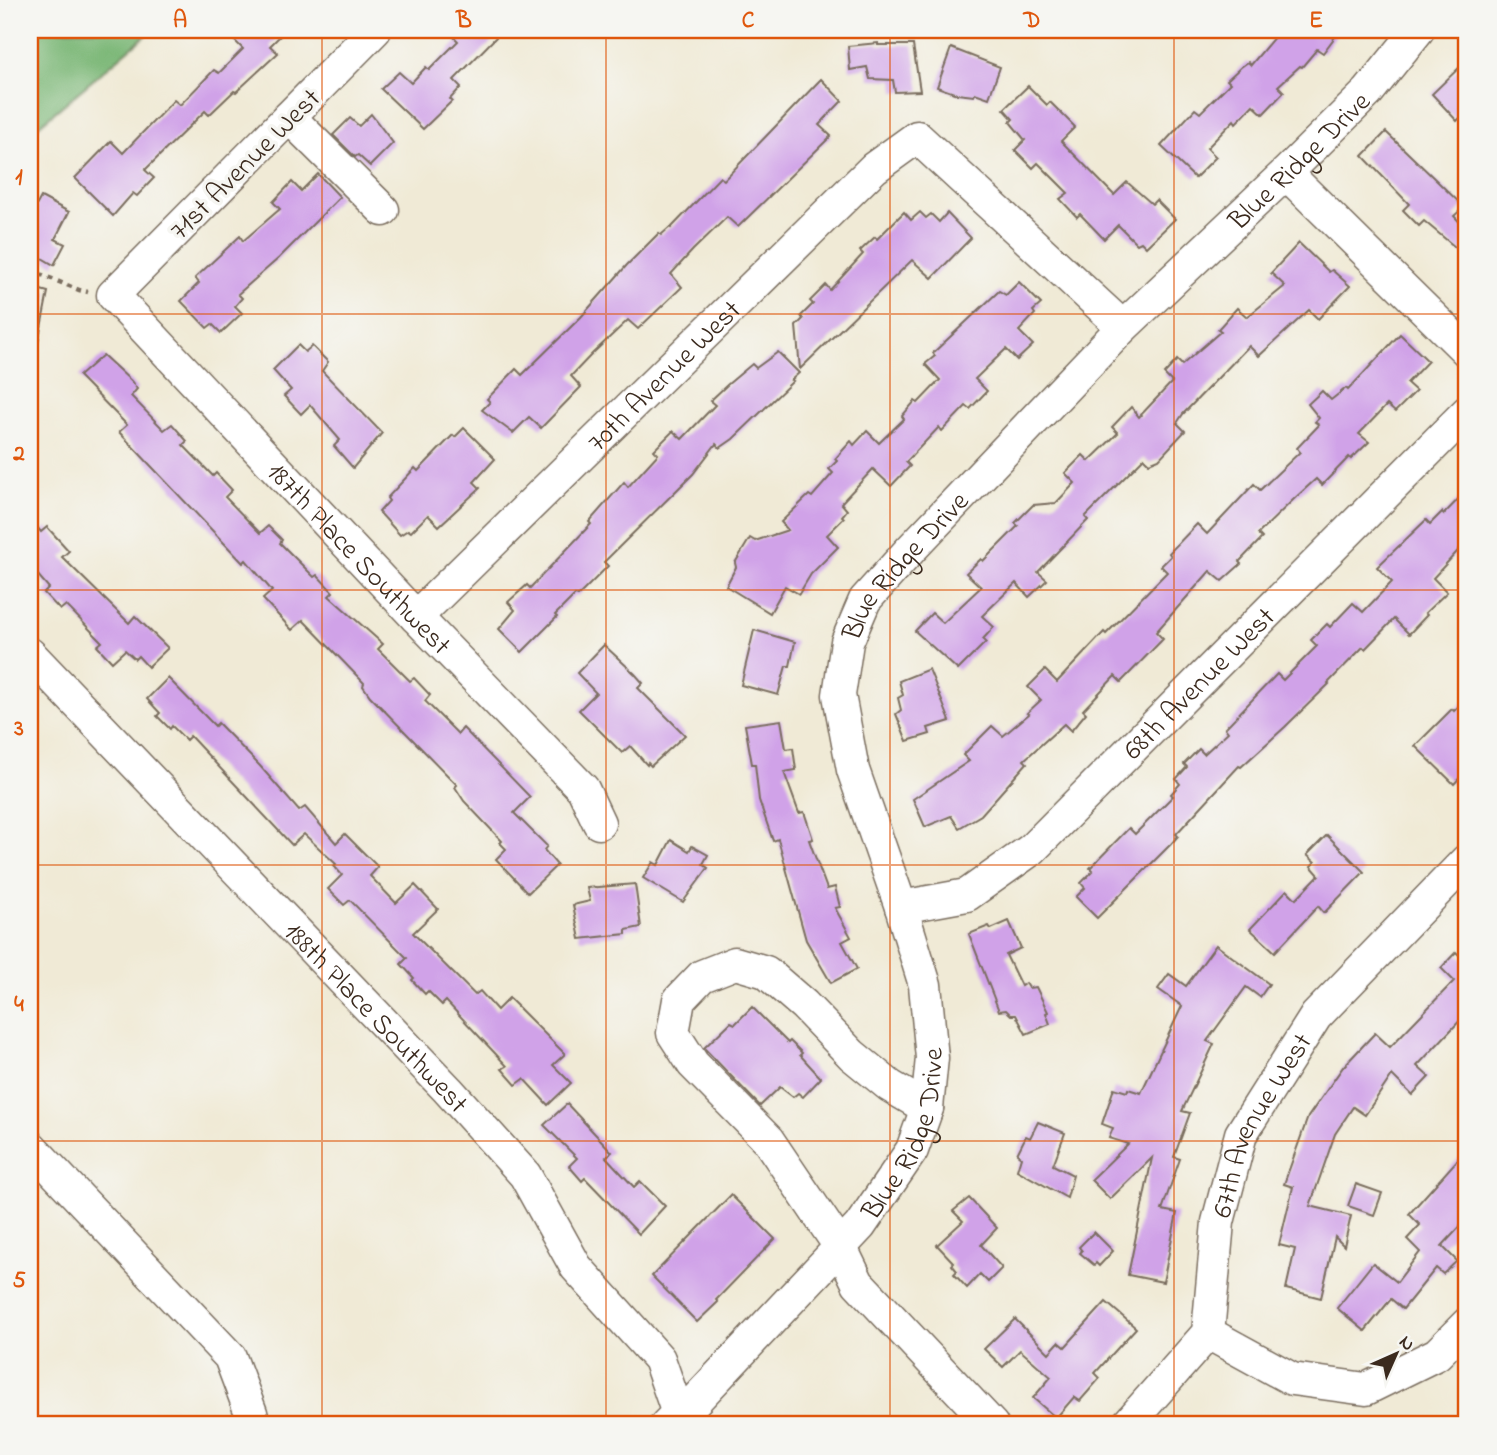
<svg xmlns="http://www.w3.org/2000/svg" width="1497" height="1455" viewBox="0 0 1497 1455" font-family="'Indie Flower',sans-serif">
<rect width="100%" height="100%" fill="#f6f6f2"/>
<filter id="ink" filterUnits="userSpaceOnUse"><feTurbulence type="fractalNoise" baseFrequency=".0143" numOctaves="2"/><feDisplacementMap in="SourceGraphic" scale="14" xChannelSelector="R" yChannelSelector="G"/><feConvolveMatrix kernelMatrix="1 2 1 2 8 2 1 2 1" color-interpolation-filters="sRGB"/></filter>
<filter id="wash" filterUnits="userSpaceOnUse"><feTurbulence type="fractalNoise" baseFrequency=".00686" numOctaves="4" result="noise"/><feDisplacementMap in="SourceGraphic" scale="28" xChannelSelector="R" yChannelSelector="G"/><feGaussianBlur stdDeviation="1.57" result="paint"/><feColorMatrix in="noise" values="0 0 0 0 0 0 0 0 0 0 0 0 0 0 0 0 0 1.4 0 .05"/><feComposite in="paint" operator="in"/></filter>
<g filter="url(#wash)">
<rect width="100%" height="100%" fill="#f0ead6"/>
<polygon fill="#7db878" stroke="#5c714b" stroke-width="2" points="30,30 152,30 30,133"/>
<g id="blocks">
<g fill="#d0a2e8">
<polygon points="245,30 286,30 270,46 278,53 236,92 234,91 209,115 205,111 145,170 154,178 137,196 133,193 113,216 75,178 111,141 123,153 174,100 180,105 214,70 219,73 243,49 234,40"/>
<polygon points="447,30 503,30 454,80 461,87 450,99 452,101 423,129 381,89 399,72 411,83 426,67 429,70 458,41"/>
<polygon points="1280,30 1340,30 1323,53 1317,49 1302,67 1300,66 1278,86 1284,92 1263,114 1253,105 1236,123 1234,120 1207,148 1216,157 1195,178 1161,146 1195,109 1200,113 1230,83 1227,80 1241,67 1248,62 1251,65"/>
<polygon points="878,43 878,45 913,45 920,91 895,92 893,80 870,79 867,67 850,70 848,46"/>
<polygon points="951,48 1000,67 989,98 975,93 974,96 957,94 937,87"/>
<polygon points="1467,60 1467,111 1457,121 1432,94"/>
<polygon points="821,79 842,101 819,125 831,136 738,227 727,217 693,250 671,274 682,287 638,329 628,320 593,353 571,376 581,387 541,428 529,417 513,433 482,410 490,402 487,399 516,369 522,375 581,317 627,265 659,233 661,235 670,227 671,228 720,177 724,180"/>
<polygon points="1028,86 1047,105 1050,102 1075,127 1061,141 1114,195 1127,182 1152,204 1156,200 1175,219 1146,247 1141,242 1137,244 1118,225 1104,239 1080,214 1077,217 1060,199 1068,193 1038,163 1033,168 1015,150 1025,140 1010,122 1013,119 1004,109"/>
<polygon points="371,114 393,143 370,166 358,155 355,157 333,135 350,118 359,126"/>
<polygon points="1386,132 1464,207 1454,216 1467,230 1467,257 1424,221 1419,226 1403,210 1409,204 1363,156"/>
<polygon points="318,174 340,197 279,258 238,294 242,298 235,306 242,313 221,333 212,324 207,328 181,301 199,283 195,278 240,236 243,241 280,209 273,202 292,182 301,191"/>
<polygon points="41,197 69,212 55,239 65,244 54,265 30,251 30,217"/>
<polygon points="904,212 911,220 920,212 926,218 931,214 939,222 947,213 971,238 932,278 912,260 800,369 796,326 803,319 801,316 813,304 810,301 826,285 830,290 863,254 860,251 875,237 877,239"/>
<polygon points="1299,243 1329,272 1332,270 1350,286 1318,319 1309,310 1259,356 1249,346 1183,414 1177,423 1185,431 1159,459 1149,463 1144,458 1085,517 1088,520 1038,572 1047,580 1029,597 1016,583 982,616 994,627 983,639 986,642 958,670 915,631 932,613 943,623 981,587 966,573 981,559 983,561 1018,526 1015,523 1033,505 1056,503 1075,483 1065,473 1083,455 1089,461 1118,433 1112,427 1131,407 1139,417 1172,382 1164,374 1177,360 1182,365 1221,331 1218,329 1237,308 1247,317 1285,286 1271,273"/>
<polygon points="1019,282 1041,304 1033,311 1035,314 1019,331 1033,345 1017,360 1006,349 975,379 987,391 970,409 966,406 942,431 939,427 906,462 910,466 891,486 873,469 841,503 847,510 842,516 844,518 827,535 838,547 811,574 799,594 785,586 770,613 726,586 736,567 735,563 750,538 755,541 788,530 781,522 809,495 812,497 833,473 829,469 837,461 835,459 851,441 854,445 867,431 879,443 904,419 902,416 915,401 918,403 940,380 925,364 935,356 933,353 999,291 1006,295"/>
<polygon points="30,287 48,292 38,343 30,342"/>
<polygon points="1400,334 1428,361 1407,383 1416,391 1395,412 1387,405 1359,434 1369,442 1351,459 1349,457 1322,485 1316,479 1294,499 1258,534 1262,538 1239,562 1241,564 1222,581 1210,571 1156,632 1163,639 1121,682 1115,676 1083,710 1086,713 1071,731 1064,724 1024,760 1027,763 981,815 959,828 951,816 925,827 913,799 969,761 963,755 992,726 1003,736 1029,714 1027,713 1041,700 1028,687 1045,670 1057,682 1104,632 1106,634 1167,572 1161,566 1171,556 1169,553 1197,524 1207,534 1254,484 1260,490 1300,452 1297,448 1319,425 1315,422 1319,418 1308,404 1322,391 1331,400 1346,388 1348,390"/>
<polygon points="298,345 305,352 312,346 328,362 322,371 382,433 353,468 334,446 340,440 310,405 301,414 284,396 291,390 273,370"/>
<polygon points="778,352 799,373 791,380 793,381 733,439 720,448 716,444 693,474 604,562 608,566 578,596 575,595 555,615 557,617 522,652 499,629 515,610 508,602 527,585 530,588 591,524 589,522 624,482 628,487 658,454 654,450 673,431 682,439 715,405 710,401 727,385 752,364 756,368"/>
<polygon points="103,355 131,381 137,389 131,396 164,430 172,424 187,441 183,445 213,476 216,473 232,490 225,497 260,533 268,526 282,540 280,543 314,577 317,575 333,592 329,596 383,644 378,649 410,681 414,678 430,695 425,701 458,734 463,728 530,797 514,813 547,846 544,850 557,865 528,893 496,859 506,849 500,843 502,841 464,801 455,787 457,785 370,696 363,686 364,683 303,620 292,630 263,599 272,591 246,560 243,563 119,432 127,425 79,376"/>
<polygon points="464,428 495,459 474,482 480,488 439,526 428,515 411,532 408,530 400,535 379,512 389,501 387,498 415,468 418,471 453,435 455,437"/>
<polygon points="1467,490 1467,541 1433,578 1447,592 1425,613 1427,615 1409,634 1394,619 1365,649 1363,647 1328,683 1329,684 1285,727 1241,767 1239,766 1176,834 1178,836 1171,844 1097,918 1076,897 1085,888 1081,883 1093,871 1090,868 1129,828 1135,834 1173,796 1171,794 1180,784 1176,779 1187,767 1184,764 1199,749 1204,754 1228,732 1225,728 1277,674 1283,680 1317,646 1311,640 1327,624 1330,627 1353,603 1363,612 1392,582 1377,567 1426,520 1430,524 1442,512 1444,514"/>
<polygon points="30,519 41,532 47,527 69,551 62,557 129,623 135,616 168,648 148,667 138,656 135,659 125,650 112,662 97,646 102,642 66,605 60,610 44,593 49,588 30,566"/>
<polygon points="754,630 795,642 790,666 786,666 778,695 741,685"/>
<polygon points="604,645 635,674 643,683 638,688 685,735 651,766 648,763 647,765 630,746 622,753 579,710 596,693 577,673"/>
<polygon points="929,669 950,721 928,728 930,734 907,741 896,714 901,710 898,698 903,695 899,681"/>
<polygon points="168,678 215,726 218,723 260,766 299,811 305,807 336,843 345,834 378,867 370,876 396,903 415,885 438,909 413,933 475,995 480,991 497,1010 509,998 565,1054 553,1065 571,1083 548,1105 524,1079 516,1085 502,1069 507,1066 446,1001 442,1005 428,991 425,994 412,980 414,978 401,964 407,958 350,900 344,905 328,889 342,875 334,866 336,864 304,834 292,845 190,736 186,740 172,726 170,729 157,716 160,713 147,699"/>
<polygon points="1467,698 1467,770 1454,784 1415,746 1452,709 1454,711"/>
<polygon points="781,720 786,749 793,748 796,770 784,772 799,813 804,812 813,839 809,840 827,889 835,887 840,907 835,908 851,937 842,942 857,969 831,983 806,940 778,839 773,841 759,800 755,764 752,764 745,725"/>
<polygon points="1327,835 1364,872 1324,913 1318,906 1275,952 1250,929 1287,890 1296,899 1319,875 1311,866 1315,862 1307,855"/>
<polygon points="671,840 689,851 692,846 708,855 703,864 708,868 683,902 643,878 653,862 658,865"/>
<polygon points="635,884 641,927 626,930 626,934 580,939 573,905 590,901 587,888"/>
<polygon points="1009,921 1021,948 1006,955 1021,986 1026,983 1029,988 1036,987 1048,1012 1046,1013 1050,1024 1026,1034 1016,1015 1011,1015 1006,1010 999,1011 969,934 989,926 991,929"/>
<polygon points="1216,945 1269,984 1260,997 1246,987 1207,1041 1214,1044 1182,1111 1190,1113 1174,1157 1180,1159 1162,1210 1177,1213 1163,1282 1128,1275 1152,1158 1110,1199 1091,1180 1128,1144 1109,1138 1113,1128 1102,1124 1114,1088 1127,1092 1128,1089 1141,1093 1182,1006 1158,989 1169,974 1186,986"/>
<polygon points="1456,952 1467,963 1467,1013 1417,1066 1429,1077 1412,1095 1392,1075 1365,1115 1353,1107 1335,1134 1310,1206 1351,1216 1344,1246 1335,1237 1321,1298 1286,1289 1295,1249 1279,1245 1293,1187 1284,1184 1308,1117 1343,1067 1375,1033 1390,1047 1454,981 1441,968"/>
<polygon points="752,1007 788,1043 790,1041 802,1053 800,1055 821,1078 803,1097 798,1093 793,1097 780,1087 760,1106 704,1048 731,1022 735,1024"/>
<polygon points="567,1104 612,1152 606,1157 634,1187 640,1181 665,1206 639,1234 585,1178 582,1181 569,1166 577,1158 544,1125"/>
<polygon points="1038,1122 1065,1133 1053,1165 1073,1175 1067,1198 1017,1170 1021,1157 1017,1154 1026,1136 1030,1138"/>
<polygon points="1467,1149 1467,1219 1442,1246 1457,1261 1443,1274 1436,1268 1403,1309 1391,1299 1365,1331 1337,1308 1373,1263 1397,1282 1420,1252 1407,1239 1420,1225 1409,1214"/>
<polygon points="1356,1184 1382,1193 1374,1215 1348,1206"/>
<polygon points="731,1195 775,1239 716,1300 718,1302 697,1322 652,1276"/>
<polygon points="969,1198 997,1228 981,1245 1002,1268 988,1282 980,1274 967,1288 954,1274 957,1271 952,1265 954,1263 937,1245 963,1221 953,1211"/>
<polygon points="1094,1232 1113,1251 1099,1266 1096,1263 1094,1265 1080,1253 1082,1251 1079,1247"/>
<polygon points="1106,1302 1136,1328 1095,1373 1100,1378 1080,1401 1074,1397 1056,1418 1033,1398 1051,1377 1020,1350 1003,1367 984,1349 1015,1319 1049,1353 1059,1342 1065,1347"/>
</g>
</g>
</g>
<g filter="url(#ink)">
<use href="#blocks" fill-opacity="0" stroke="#7a6d5e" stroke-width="2"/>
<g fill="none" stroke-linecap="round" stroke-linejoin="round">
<defs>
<g id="minor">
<path id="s1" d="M375,30L113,295L416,617L583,789L599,823"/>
<polyline points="289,117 383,210"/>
<polyline points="1286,173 1467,351"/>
<path id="s2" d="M416,617L874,168L917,137L1123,327"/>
<path id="s3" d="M30,654L448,1090L525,1175L576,1267L659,1359L682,1425"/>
<path id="s4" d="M901,907L967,895L1032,849L1467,412"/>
<polyline points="927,1108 890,1086 852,1055 804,1005 766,972 735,963 702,976 679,1000 673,1033 693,1064 768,1140 841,1248 858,1283 992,1425"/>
<polyline points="30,1146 230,1357 251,1413 254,1425"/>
<polyline points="1208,1333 1292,1379 1366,1389 1437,1354 1467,1324"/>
<path id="s5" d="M666,1425L678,1413L692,1404L860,1226L912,1150L927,1108L932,1058L925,985L901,907L853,770L839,695L847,642L865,600L911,549L1123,327L1286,173L1368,92L1418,30"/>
<path id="s6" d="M1127,1425L1208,1333L1218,1222L1241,1134L1316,1016L1467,860"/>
</g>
</defs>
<use href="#minor" stroke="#7a6d5e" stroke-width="35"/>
<polyline stroke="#7a6d5e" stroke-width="4.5" stroke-dasharray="5 5" stroke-linecap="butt" points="30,270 79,290 88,292"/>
<use href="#minor" stroke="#fff" stroke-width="32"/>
</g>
</g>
<path fill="none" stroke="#df570d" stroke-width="2" stroke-opacity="0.55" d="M322,30V1425M606,30V1425M890,30V1425M1174,30V1425M30,314H1467M30,590H1467M30,865H1467M30,1141H1467"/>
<g text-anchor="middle" stroke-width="7" stroke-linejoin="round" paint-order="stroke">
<g font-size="28" fill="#3b2a1e" stroke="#f6f6f2">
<text dy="10" stroke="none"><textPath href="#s5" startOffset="1559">Blue Ridge Drive</textPath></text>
<text transform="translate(244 163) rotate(-45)" y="10">71st Avenue West</text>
<text dy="10" stroke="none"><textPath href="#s2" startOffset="346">70th Avenue West</textPath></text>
<text dy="10" stroke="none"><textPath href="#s1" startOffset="733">187th Place Southwest</textPath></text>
<text dy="10" stroke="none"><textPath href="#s5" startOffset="992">Blue Ridge Drive</textPath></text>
<text dy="10" stroke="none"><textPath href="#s4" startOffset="382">68th Avenue West</textPath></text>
<text dy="10" stroke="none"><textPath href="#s3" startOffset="502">188th Place Southwest</textPath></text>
<text dy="10" stroke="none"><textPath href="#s6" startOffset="341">67th Avenue West</textPath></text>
<text dy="10" stroke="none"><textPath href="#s5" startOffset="383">Blue Ridge Drive</textPath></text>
</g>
</g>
<rect width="1497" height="1455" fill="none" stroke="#f6f6f2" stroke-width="77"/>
<g transform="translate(1396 1354) rotate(45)" stroke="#f6f6f2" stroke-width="5" paint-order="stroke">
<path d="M0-5L12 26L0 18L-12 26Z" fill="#3b2a1e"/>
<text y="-10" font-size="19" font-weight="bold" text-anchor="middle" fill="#3b2a1e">N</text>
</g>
<rect x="38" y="38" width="1420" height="1378" fill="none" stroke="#df570d" stroke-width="2.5"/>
<g font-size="23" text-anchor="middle" font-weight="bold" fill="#df570d">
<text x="180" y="27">A</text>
<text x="464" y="27">B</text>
<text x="748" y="27">C</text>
<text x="1032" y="27">D</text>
<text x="1316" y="27">E</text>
<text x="19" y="184">1</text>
<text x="19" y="460">2</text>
<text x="19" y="735">3</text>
<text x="19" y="1011">4</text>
<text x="19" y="1287">5</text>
</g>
</svg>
